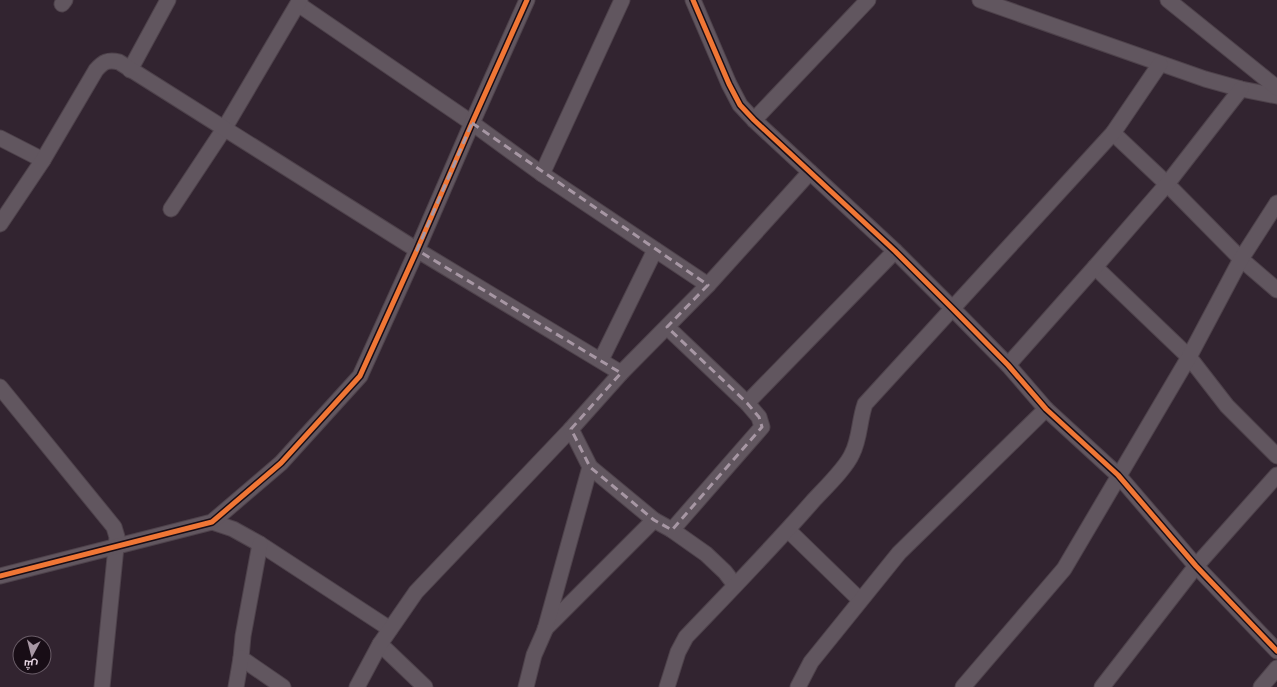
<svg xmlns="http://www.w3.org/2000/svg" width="1277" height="687" viewBox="0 0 1277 687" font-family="'Golos Text',Cairo,sans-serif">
<rect width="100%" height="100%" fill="#322430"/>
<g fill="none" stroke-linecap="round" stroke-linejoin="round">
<defs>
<g id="street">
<polyline points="693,0 729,84 740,105 754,120 895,251 953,309 1008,365 1046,409 1118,475 1196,566 1277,651"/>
<polyline points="980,0 1205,79 1241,89 1277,96"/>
<polyline points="1168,0 1277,88"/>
<polyline points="62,4 65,0"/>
<polyline points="298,4 472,123 542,174 708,285"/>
<polyline points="130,70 168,0"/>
<polyline points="754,120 868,0"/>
<polyline points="1113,133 1167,184 1241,259 1277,290"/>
<polyline points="0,138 43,160"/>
<polyline points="542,174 622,0"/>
<polyline points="171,209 224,129 300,0"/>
<path d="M0,224L43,160L96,70C103,62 108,59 119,62L417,250L621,373"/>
<polyline points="1095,267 1189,357 1227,406 1277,456"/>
<polyline points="667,327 747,403 759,417 762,427 672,530"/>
<polyline points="601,360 655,250"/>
<polyline points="1008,365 1095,267 1167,184 1241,89"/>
<polyline points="0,387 114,527 117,537 102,687"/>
<polyline points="747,403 895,251"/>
<polyline points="590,467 654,520 672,530 706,554 725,572 735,585"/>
<polyline points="212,522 233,529 260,544 390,629"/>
<polyline points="788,530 860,600"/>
<polyline points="260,544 243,636 241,658 283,687"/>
<polyline points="0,576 212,522 281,463 360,376 417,250 472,123 527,0"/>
<polyline points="545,629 654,520"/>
<polyline points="380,644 425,687"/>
<polyline points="236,687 241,658"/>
<polyline points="357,687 380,644 416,592 571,429 621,373 708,285 810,172"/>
<polyline points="526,687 534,655 545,630 590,467 571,429"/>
<path d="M667,687L678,652L686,637C729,592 772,548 813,501C824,489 846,468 852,454C860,439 859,421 865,404L1113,133L1160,64"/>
<polyline points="798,687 811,662 899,553 1046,409"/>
<polyline points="963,687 1064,569 1189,357 1241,259 1277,203"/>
<polyline points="1102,687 1196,566 1277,475"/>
<polyline points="1261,687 1277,668"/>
</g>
</defs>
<use href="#street" stroke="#4e424b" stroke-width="17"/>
<use href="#street" stroke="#61565f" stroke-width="15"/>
<defs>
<g id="cycleway">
<polyline points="693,0 729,84 740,105 754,120 895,251 953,309 1008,365 1046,409 1118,475 1196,566 1277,651"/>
<polyline points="0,576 212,522 281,463 360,376 417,250 472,123 527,0"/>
</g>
</defs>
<use href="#cycleway" stroke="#180d16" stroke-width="8"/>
<use href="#cycleway" stroke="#f07635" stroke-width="5"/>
</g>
<path fill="none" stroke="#a797a4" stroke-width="3" stroke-dasharray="8 5" stroke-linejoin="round" d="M472,123L708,285L667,327L747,403L759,417L762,427L672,530L654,520L590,467L571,429L621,373L417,250Z"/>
<g transform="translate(32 655) rotate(187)"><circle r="19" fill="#180d16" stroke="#6a5d68"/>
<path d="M0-3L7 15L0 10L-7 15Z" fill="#a797a4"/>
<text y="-6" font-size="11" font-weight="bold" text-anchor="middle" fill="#e6d5e2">ش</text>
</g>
</svg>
